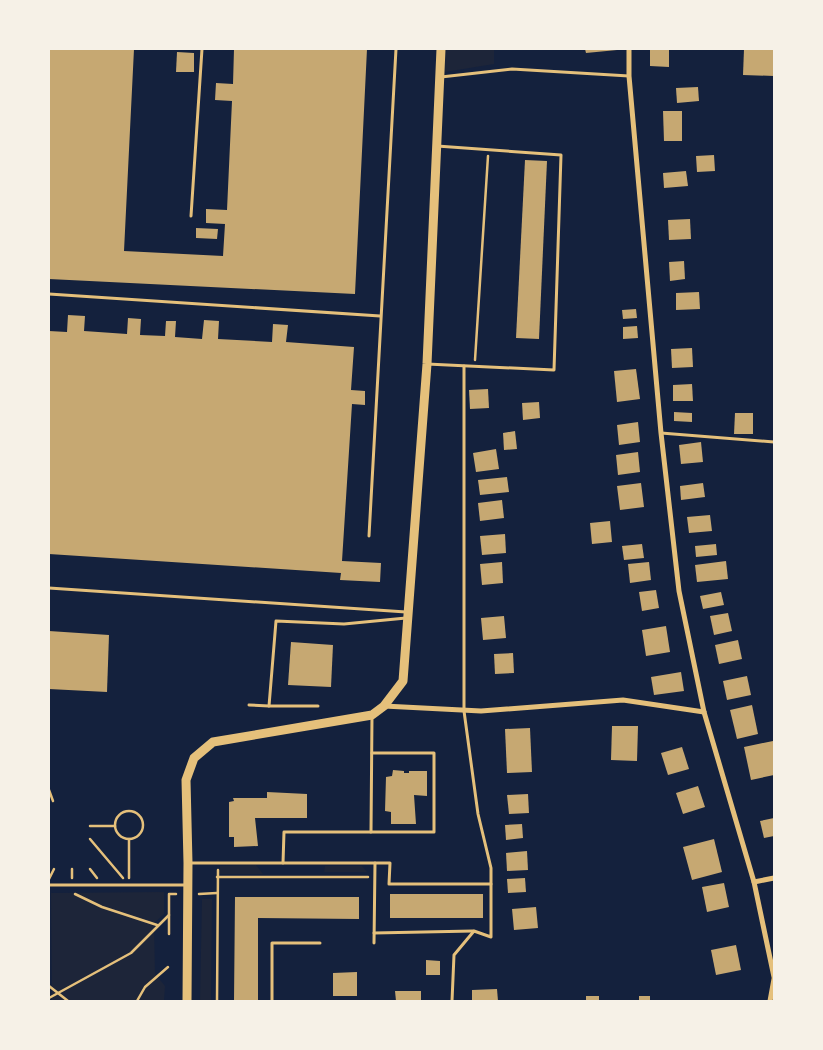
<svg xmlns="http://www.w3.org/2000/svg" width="823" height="1050" viewBox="0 0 823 1050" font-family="Spectral,serif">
<rect width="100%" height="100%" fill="#14213d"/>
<g fill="#1d2539">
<polygon points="445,49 494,49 494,64 445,72"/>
<polygon points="256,865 263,874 219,874 220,866"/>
<polygon points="325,866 362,866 367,872 324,872"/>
<polygon points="164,892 164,914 154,923 155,974 165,986 164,1001 52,1001 51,893"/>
<polygon points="202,899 212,899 211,1001 200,1001"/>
</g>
<g fill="#c6a872">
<polygon points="49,49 134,49 124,251 223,256 225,224 206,223 206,209 227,210 232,101 215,100 216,83 233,84 234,49 367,49 355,294 49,279"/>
<polygon points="585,49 617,49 617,50 586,53"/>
<polygon points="650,49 669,49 669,67 650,66"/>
<polygon points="744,49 774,49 774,76 743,75"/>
<polygon points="177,52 194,53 194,72 176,72"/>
<polygon points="698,87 699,101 677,103 676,88"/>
<polygon points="663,111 682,111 682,141 664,141"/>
<polygon points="714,155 715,171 697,172 696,156"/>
<polygon points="525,160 547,161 539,339 516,338"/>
<polygon points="686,171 688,186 664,188 663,173"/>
<polygon points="690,219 691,239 669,240 668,220"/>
<polygon points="196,228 218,229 217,239 196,238"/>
<polygon points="684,261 685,279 670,281 669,262"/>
<polygon points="699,292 700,309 676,310 676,293"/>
<polygon points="636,309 637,318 623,319 622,310"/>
<polygon points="68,315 85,316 84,331 127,334 128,318 141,319 140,335 165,336 166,321 176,321 175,337 202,339 204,320 219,321 218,339 272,342 273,324 288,325 286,342 354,347 351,390 365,391 365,405 352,404 342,561 381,563 380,582 340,580 341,573 49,554 49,331 67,332"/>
<polygon points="637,326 638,338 623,339 623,327"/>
<polygon points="692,348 693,367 672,368 671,349"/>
<polygon points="636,369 640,399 617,402 614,371"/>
<polygon points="692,384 693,401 673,401 673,385"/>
<polygon points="488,389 489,408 470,409 469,390"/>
<polygon points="539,402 540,418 523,420 522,403"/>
<polygon points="674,412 692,413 692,422 674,421"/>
<polygon points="735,413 753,413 753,434 734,434"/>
<polygon points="638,422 640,442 619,445 617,425"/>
<polygon points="515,431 517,449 504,450 503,433"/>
<polygon points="701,442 703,462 681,464 679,445"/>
<polygon points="496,449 499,469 476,472 473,453"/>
<polygon points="638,452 640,472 618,475 616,455"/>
<polygon points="507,477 509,492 480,495 478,480"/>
<polygon points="641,483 644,507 620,510 617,486"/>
<polygon points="703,483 705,497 681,500 680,486"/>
<polygon points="502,500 504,518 480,521 478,503"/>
<polygon points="710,515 712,531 689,533 687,517"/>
<polygon points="610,521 612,542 592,544 590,523"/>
<polygon points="505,534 506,553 482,555 480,536"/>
<polygon points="642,544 644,558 624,560 622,546"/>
<polygon points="716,544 717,555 696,557 695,546"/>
<polygon points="726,561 728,579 697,582 695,565"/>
<polygon points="502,562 503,583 482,585 480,564"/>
<polygon points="649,562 651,580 630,583 628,564"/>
<polygon points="656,590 659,608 642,611 639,592"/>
<polygon points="721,592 724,605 703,609 700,596"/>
<polygon points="728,613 732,631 714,635 710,616"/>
<polygon points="504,616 506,638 483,640 481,618"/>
<polygon points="666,626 670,652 646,656 642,630"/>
<polygon points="49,631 109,635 107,692 49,689"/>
<polygon points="738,640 742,659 719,664 715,645"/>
<polygon points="291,642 333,645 331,687 288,685"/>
<polygon points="513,653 514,673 495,674 494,654"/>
<polygon points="681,672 684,691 654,695 651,677"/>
<polygon points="747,676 751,695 727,700 723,681"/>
<polygon points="752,705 758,734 737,739 730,710"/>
<polygon points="612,726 638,726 637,761 611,760"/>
<polygon points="530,728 532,772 507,773 505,729"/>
<polygon points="773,741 774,775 751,780 744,747"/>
<polygon points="682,747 689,769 668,775 661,753"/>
<polygon points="393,770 404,771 404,773 409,773 409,771 427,771 427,796 414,795 416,824 391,824 391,812 385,811 386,777 392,776"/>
<polygon points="698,786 705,807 683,814 676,793"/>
<polygon points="267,792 307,794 307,818 255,818 258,846 234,847 234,837 229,837 229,802 234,801 233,798 267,798"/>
<polygon points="528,794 529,813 509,814 507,795"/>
<polygon points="774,818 774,836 764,838 760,821"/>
<polygon points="522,824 523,838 506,840 505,825"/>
<polygon points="714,839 722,872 692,880 683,847"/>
<polygon points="527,851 528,870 507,871 506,853"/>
<polygon points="525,878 526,892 508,893 507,879"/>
<polygon points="724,883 729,907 707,912 702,887"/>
<rect x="390" y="894" width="93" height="24"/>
<polygon points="235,897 359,897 359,919 258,918 258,1001 234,1001"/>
<polygon points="536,907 538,928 514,930 512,909"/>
<polygon points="736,945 741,970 716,975 711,950"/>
<polygon points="426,960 440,961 440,975 426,975"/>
<polygon points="357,972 357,996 333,996 333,973"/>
<polygon points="497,989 498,1001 472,1001 472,990"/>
<polygon points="395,991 421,991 421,1001 396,1001"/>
<rect x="586" y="996" width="13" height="5"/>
<rect x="639" y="996" width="11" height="5"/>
</g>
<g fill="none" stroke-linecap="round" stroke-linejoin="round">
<g stroke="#e5c07b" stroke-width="2.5">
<polyline points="475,360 488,156"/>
<polyline points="49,790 53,801"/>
<circle cx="129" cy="825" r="14"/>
<polyline points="90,826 115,826"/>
<polyline points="90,839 123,878"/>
<polyline points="129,839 129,878"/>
<polyline points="72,869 72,878"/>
<polyline points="90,869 97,878"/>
<polyline points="217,877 368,877"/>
<polyline points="49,879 54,869"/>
<polyline points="75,894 102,907 157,925"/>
<polyline points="199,894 217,893"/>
<polyline points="169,934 169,894 176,894"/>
<polyline points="49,986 68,1001"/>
<polyline points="49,998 131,953 169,915"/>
<polyline points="137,1001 145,987 168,967"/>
<polyline points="217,1001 218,870"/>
</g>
<g stroke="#e5c07b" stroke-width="3">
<polyline points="441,77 512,69 629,76"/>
<polyline points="191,216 202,49"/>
<polyline points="49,294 380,316"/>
<polyline points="427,364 554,370 561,155 437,146"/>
<polyline points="661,433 774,442"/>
<polyline points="369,536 396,49"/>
<polyline points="49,588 406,612"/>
<polyline points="249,705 269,706"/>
<polyline points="318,706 269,706 276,621 344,624 406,618"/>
<polyline points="371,832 434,832 434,753 372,753"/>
<polyline points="190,863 375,863 374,943"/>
<polyline points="283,863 284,832 371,832 372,716"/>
<polyline points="375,863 390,863 389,884 491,884"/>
<polyline points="49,885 187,885"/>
<polyline points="374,933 473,931"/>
<polyline points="272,1001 272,943 320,943"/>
<polyline points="452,1001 454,955 474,931 491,937 491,868 478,814 464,711 464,366"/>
</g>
<g stroke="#e5c07b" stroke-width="5">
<polyline points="629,49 629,76 661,433 679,591 704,712 754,882 774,977"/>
<polyline points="384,706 481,711 623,700 704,712"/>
<polyline points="754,882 774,878"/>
<polyline points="770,1001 774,979"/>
</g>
<polyline stroke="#e5c07b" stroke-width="9" points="187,1001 188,863 186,780 194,758 213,742 372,715 384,706 403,681 427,364 441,49"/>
</g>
<rect width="823" height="1050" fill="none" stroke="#f6f1e7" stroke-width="100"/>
</svg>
